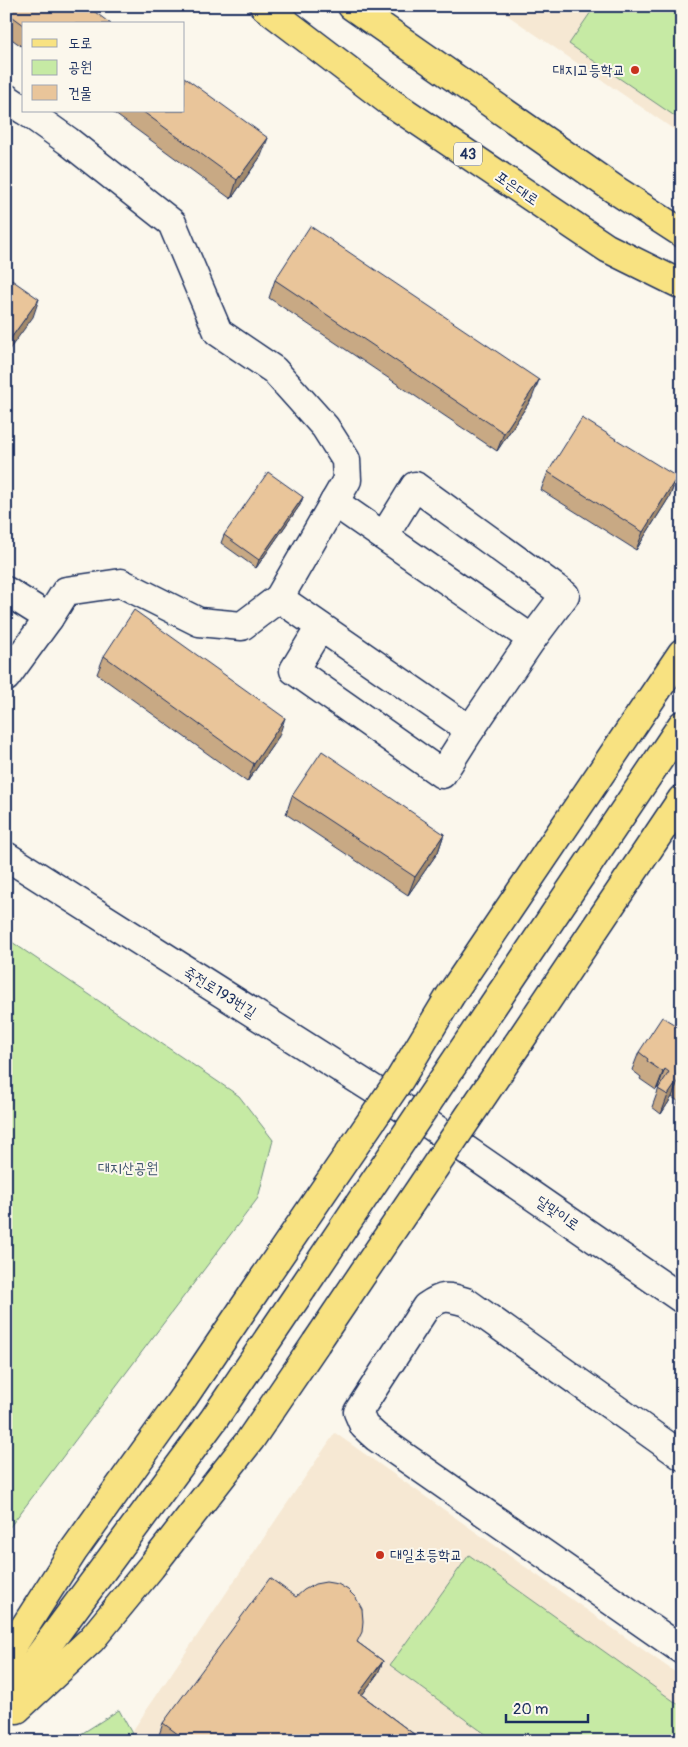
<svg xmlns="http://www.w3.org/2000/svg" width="688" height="1747" viewBox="0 0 688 1747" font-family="Pangolin,'Poor Story',sans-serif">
<rect width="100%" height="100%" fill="#fbf7ec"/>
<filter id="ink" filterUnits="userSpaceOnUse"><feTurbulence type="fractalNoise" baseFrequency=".02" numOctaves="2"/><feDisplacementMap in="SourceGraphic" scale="10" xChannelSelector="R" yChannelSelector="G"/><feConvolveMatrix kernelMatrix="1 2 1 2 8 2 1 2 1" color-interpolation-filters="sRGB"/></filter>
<g filter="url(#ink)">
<g fill="#f6e8d3">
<polygon points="494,6 682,6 682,135"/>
<polygon points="335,1433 682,1677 682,1741 141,1741 131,1733"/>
</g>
<g fill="#c6eaa4" stroke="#708c81">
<polygon points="595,6 682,6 682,121 569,44"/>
<polygon points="6,938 239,1096 273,1140 258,1198 6,1532"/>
<polygon points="469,1555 682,1707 682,1741 495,1741 390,1665"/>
<polygon points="119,1710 136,1741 70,1741"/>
</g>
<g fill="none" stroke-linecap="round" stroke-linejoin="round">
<defs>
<g id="minor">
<polyline points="6,98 24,110"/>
<polyline points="384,536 415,486 565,595 532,639"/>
<polyline points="6,591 49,618"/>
<polyline points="279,598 470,730 532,639 334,502"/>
<polyline points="320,627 294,670 442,774 470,730"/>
<polyline points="6,677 49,618 66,591 121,583 199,622 242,626 279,598 347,480 346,460 325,427 274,370 218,332 172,223 68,141 26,111"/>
<polyline points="6,856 433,1127 682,1299"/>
<path d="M682,1456L466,1302C447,1296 443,1295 426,1307L358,1412L364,1426L376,1437L682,1650"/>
</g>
<g id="major">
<polyline points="500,995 682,725"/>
<polyline points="450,996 682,653"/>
<polyline points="517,1045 682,799"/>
<polyline points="6,1658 13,1645 74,1550 183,1398 264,1278"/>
<polyline points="6,1701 214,1419 302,1289"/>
<polyline points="17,1709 91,1640 151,1567 250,1440 316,1343"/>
</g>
<g id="highway">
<polyline points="264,6 390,102 607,248 682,285"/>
<polyline points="352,6 614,189 682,233"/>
</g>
</defs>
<use href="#minor" stroke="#1b2f5e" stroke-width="31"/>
<use href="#major" stroke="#1b2f5e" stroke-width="31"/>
<use href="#highway" stroke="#1b2f5e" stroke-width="31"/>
<use href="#minor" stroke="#fbf7ec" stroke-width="28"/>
<use href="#major" stroke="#f8e281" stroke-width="28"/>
<use href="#highway" stroke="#f8e281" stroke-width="28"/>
<defs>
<g id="major-bridge">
<polyline points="264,1278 400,1079 450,996"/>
<polyline points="302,1289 500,995"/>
<polyline points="316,1343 517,1045"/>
</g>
</defs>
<use href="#major-bridge" stroke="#1b2f5e" stroke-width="31" stroke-linecap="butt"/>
<use href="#major-bridge" stroke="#f8e281" stroke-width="28"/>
</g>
<g fill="#c8a984" stroke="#1b2f5e">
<polygon points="6,6 24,24 24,48 6,35"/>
<polygon points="111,111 184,111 261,156 231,199"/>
<polygon points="275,280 532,398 497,451 269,298"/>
<polygon points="548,472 677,477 670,496 636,550 541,490"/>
<polygon points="303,497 300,505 256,568 221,543 224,535"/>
<polygon points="104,656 279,736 247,782 97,674"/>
<polygon points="292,796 444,834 438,852 408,895 286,814"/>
<polygon points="682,1029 682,1107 677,1104 678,1101 672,1097 661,1114 652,1107 659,1088 658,1087 656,1090 640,1079 641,1077 632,1070 639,1052"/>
<polygon points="296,1597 383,1661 378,1673 362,1695 423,1741 167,1741 159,1735 163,1723"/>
</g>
<g fill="#a38a6c" stroke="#1b2f5e">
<polygon points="268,138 261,156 231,199 237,180"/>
<polygon points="39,299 33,317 6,354 6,345"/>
<polygon points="539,380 532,398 497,451 504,433"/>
<polygon points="677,477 670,496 636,550 643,532"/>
<polygon points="303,497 300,505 256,568 259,560"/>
<polygon points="285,718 279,736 247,782 254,764"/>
<polygon points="444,834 438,852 408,895 415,877"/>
<polygon points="665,1069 658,1087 656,1090 663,1072"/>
<polygon points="679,1079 672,1097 661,1114 668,1095"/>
<polygon points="383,1661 378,1673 355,1705 359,1693"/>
</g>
<g fill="#e9c59a" stroke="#1b2f5e">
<polygon points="6,6 87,6 111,24 24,24 24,25 6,12"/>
<polygon points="184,77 268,138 237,180 142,111 184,111"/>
<polygon points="310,226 539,380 504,433 275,280"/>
<polygon points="6,276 39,299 6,345"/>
<polygon points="582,418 677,477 643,532 548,472"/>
<polygon points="268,472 303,497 259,560 224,535"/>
<polygon points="134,610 285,718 254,764 104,656"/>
<polygon points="322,751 444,834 415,877 292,796"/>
<polygon points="662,1017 682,1029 682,1081 679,1079 668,1095 658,1089 669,1072 665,1069 663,1072 647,1061 648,1059 639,1052"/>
<polygon points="270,1578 296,1597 304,1590 315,1584 326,1582 338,1584 348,1590 356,1598 362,1609 363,1621 362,1632 357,1642 383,1661 359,1693 423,1741 187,1741 163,1723"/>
</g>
</g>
<g fill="#c8321e" stroke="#fbf7ec" stroke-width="2">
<circle cx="635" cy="70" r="5"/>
<circle cx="380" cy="1555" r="5"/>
</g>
<g text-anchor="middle" stroke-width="4" stroke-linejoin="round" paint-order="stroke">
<rect fill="#fbf7ec" stroke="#5e6b89" stroke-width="1" x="454" y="142.5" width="28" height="23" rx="4"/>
<g font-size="14" font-weight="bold" fill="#1b2f5e">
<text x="468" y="159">43</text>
</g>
<g font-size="15" fill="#1b2f5e" stroke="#fbf7ec" text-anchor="end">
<text x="625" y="75">대지고등학교</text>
<text x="390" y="1560" text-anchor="start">대일초등학교</text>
</g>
<g font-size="15" fill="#1b2f5e" stroke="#fbf7ec">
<text transform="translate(517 188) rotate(34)" y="5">포은대로</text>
<text transform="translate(220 992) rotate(32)" y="5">죽전로193번길</text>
<text transform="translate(558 1213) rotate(35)" y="5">달맞이로</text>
</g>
<g font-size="15" fill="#3d546c" stroke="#fbf7ec">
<text x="128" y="1173">대지산공원</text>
</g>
</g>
<rect width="688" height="1747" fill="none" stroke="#fbf7ec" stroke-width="25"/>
<rect x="12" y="12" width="663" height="1722" fill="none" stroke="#1b2f5e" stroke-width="2" filter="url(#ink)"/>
<rect x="22" y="22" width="162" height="90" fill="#fbf7ec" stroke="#a1a7b3"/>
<rect x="32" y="39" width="25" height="8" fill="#f8e281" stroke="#a1a7b3"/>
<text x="68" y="48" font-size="15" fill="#1b2f5e">도로</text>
<rect x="32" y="60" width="25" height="15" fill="#c6eaa4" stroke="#a1a7b3"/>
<text x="68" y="72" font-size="15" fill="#1b2f5e">공원</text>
<rect x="32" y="85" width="25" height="15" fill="#e9c59a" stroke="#a1a7b3"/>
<text x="68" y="98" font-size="15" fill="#1b2f5e">건물</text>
<path d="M506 1714v8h82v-8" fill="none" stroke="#1b2f5e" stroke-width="2.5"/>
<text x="513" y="1714" font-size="15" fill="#1b2f5e" stroke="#fbf7ec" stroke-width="4" paint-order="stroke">20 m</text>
</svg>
